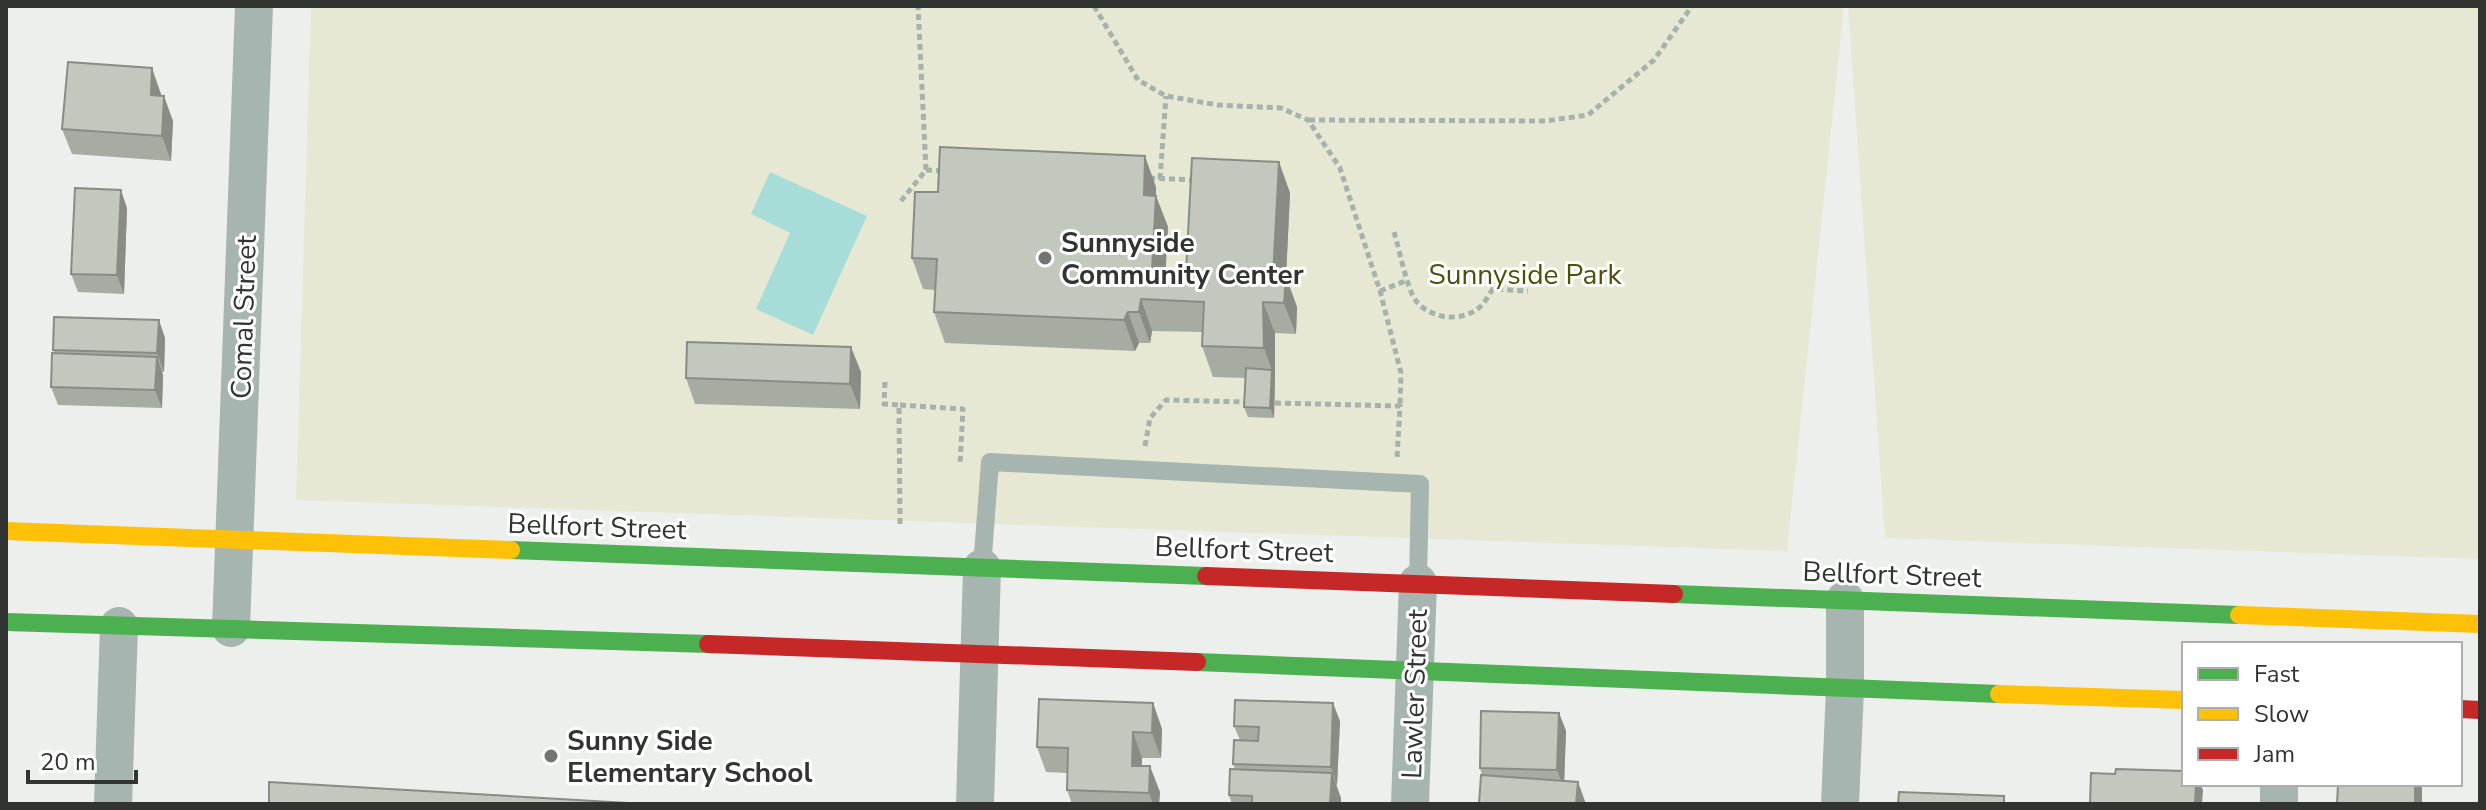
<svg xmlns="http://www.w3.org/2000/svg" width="2486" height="810" viewBox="0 0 2486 810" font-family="'Nunito Sans',sans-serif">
<rect width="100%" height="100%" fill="#edefed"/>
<g fill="#e6e8d3">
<polygon points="311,6 1844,6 1787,551 296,500"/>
<polygon points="1848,6 2480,6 2480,559 1885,538"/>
</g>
<polygon fill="#a6ddd9" points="770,172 867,216 813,335 756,309 790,233 751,214"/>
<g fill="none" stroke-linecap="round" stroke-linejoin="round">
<g stroke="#a7b2ad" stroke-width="5" stroke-dasharray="6 4" stroke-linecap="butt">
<polyline points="1094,6 1138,80 1166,96 1218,105 1281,108 1308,120 1340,168 1380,291 1401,373 1400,406"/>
<polyline points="1309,120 1545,121 1588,115 1654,60 1692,6"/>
<polyline points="926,170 943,171"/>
<polyline points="1149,178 1195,180"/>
<polyline points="1160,179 1166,96"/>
<polyline points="901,201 926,170 918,6"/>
<path d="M1394,232C1400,252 1404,275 1412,294C1423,319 1463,325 1482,305C1486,301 1489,294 1493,289L1528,291"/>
<polyline points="1380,291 1408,280"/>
<polyline points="885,382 884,404 899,405"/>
<polyline points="1275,403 1400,406 1397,458"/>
<polyline points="1145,446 1150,418 1166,400 1247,402"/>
<polyline points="900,524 899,405 963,409 960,464"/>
</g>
<polyline stroke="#a6b5af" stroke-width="18" points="982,568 990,462 1420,484 1418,583"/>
<g stroke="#a6b5af" stroke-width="38">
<polyline points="231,628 254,6"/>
<polyline points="113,804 119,626"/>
<polyline points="975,804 982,568"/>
<polyline points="1410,804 1418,583"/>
<polyline points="1840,804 1845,689 1845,600"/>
<polyline points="2279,804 2279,784"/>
</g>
<g stroke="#4caf50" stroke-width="18">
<polyline points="511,550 1206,576"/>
<polyline points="1674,594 2239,615"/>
<polyline points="6,622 708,644"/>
<polyline points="1197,662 1999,694"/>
</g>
<g stroke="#ffc107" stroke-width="18">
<polyline points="6,531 511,550"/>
<polyline points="2239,615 2480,624"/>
<polyline points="1999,694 2184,700"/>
</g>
<g stroke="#c62828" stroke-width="18">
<polyline points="1206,576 1674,594"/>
<polyline points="708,644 1197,662"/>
<polyline points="2460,709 2480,710"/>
</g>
</g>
<g fill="#a7aca3">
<polygon points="161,94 173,121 171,161 72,154 62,129"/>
<polygon points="1279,162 1290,193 1286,277 1297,307 1296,334 1275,333 1275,379 1274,418 1248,417 1244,407 1245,378 1213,377 1202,346 1203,332 1152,331 1150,343 1139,343 1135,351 945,343 934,312 935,290 923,289 912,258 938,192 1156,187 1156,196 1168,227 1165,271 1186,272"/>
<polygon points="127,208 124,294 78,292 71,274"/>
<polygon points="165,338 164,372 162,372 163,375 162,408 58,405 51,387 54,353 53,350"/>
<polygon points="861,372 860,409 695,404 686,378"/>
<polygon points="1153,703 1162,729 1161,758 1142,758 1142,766 1160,792 1159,804 1072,804 1067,790 1067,773 1046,772 1037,747"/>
<polygon points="1559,713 1566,731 1564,781 1482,775 1480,768"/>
<polygon points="1340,721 1337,785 1336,785 1341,798 1341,804 1232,804 1229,795 1235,769 1233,764 1240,740 1234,726"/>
</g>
<g fill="#888c84">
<polygon points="152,68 161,94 160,120 151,95"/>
<polygon points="164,96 173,121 171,161 162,136"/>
<polygon points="1145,156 1156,187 1155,213 1156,196 1168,227 1164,302 1152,271 1144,195"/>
<polygon points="1279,162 1290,193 1286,277 1297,307 1296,334 1273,276"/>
<polygon points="121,190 127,208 124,294 117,275"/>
<polygon points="1141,299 1152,331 1150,343 1139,312"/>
<polygon points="1263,302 1275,333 1275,379 1274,418 1270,408 1272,370 1264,348"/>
<polygon points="1128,312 1139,343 1135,351 1124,320"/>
<polygon points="159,320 165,338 164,372 157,353"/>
<polygon points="851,347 861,372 860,409 850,384"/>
<polygon points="157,357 163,375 162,408 155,390"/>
<polygon points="1153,703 1162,729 1161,758 1152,733"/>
<polygon points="1333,703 1340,721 1337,785 1331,767"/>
<polygon points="1559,713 1566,731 1564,788 1557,770"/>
<polygon points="1133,732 1142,758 1141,792 1132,766"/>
<polygon points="1150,766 1160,792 1159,804 1153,804 1149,793"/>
<polygon points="1332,773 1341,798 1341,804 1330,804"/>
<polygon points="1578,782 1586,804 1576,804"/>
<polygon points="2196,784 2200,784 2203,790 2202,804 2195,804"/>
<rect x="2415" y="784" width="7" height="20"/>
</g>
<g fill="#c2c8bd" stroke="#888c84" stroke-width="2">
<polygon points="68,62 152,68 151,95 164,96 162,136 62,129"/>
<polygon points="940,147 1145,156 1144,195 1156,196 1152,271 1186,272 1192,158 1279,162 1273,276 1286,276 1284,303 1263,302 1264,348 1202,346 1204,302 1141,299 1139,312 1128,312 1124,320 934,312 937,259 912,258 915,192 938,192"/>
<polygon points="75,188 121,190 117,275 71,274"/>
<polygon points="54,317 159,320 157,353 53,350"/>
<polygon points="687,342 851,347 850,384 686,378"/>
<polygon points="52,353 157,357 155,390 51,387"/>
<polygon points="1246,368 1272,370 1270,408 1244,407"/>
<polygon points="1039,699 1153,703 1152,733 1133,732 1132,766 1150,766 1149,793 1067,790 1068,748 1037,747"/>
<polygon points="1235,700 1333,703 1331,767 1233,764 1234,740 1258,741 1259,727 1234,726"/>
<polygon points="1481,711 1559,713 1557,770 1480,768"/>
<polygon points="1230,769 1332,773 1330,804 1252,804 1252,796 1229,795"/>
<polygon points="2116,769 2184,771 2184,784 2196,784 2195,804 2090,804 2091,773 2115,774"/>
<polygon points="1481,775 1578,782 1576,804 1479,804"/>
<polygon points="269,782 646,804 269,804"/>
<polygon points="2338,784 2415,784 2415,804 2337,804"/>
<polygon points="1899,792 2004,796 2004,804 1898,804"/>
</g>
<g fill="#737573" stroke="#fff" stroke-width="3">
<circle cx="1045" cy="258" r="8"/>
<circle cx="551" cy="756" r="8"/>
</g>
<g text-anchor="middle" stroke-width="6" stroke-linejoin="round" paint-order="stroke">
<g font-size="28" font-weight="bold" fill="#323432" stroke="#fff" text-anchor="start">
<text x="1061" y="252">Sunnyside<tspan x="1061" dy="32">Community Center</tspan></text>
<text x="567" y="750">Sunny Side<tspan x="567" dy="32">Elementary School</tspan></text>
</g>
<g font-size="28" fill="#51500b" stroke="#fff">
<text x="1525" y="284">Sunnyside Park</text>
</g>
<g font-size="28" fill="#323432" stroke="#fff">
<text transform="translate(243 317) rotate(-88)" y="10">Comal Street</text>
<text transform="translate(597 526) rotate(2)" y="10">Bellfort Street</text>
<text transform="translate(1244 549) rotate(2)" y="10">Bellfort Street</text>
<text transform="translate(1892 574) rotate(2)" y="10">Bellfort Street</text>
<text transform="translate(1414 694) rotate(-88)" y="10">Lawler Street</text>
</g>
</g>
<rect width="2486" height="810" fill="none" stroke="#323432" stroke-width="16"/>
<rect x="2182" y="642" width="280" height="144" fill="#ffffff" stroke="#adaead" stroke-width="2"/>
<rect x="2198" y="668" width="40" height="12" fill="#4caf50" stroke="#adaead" stroke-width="2"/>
<text x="2254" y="682" font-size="24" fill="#323432">Fast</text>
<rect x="2198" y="708" width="40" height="12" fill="#ffc107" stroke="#adaead" stroke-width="2"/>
<text x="2254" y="722" font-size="24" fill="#323432">Slow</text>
<rect x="2198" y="748" width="40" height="12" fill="#c62828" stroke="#adaead" stroke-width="2"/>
<text x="2254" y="762" font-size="24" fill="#323432">Jam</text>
<path d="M28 770v12h108v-12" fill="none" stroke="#323432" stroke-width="4"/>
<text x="40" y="770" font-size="24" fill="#323432" stroke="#ffffff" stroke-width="6" paint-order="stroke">20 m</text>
</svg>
